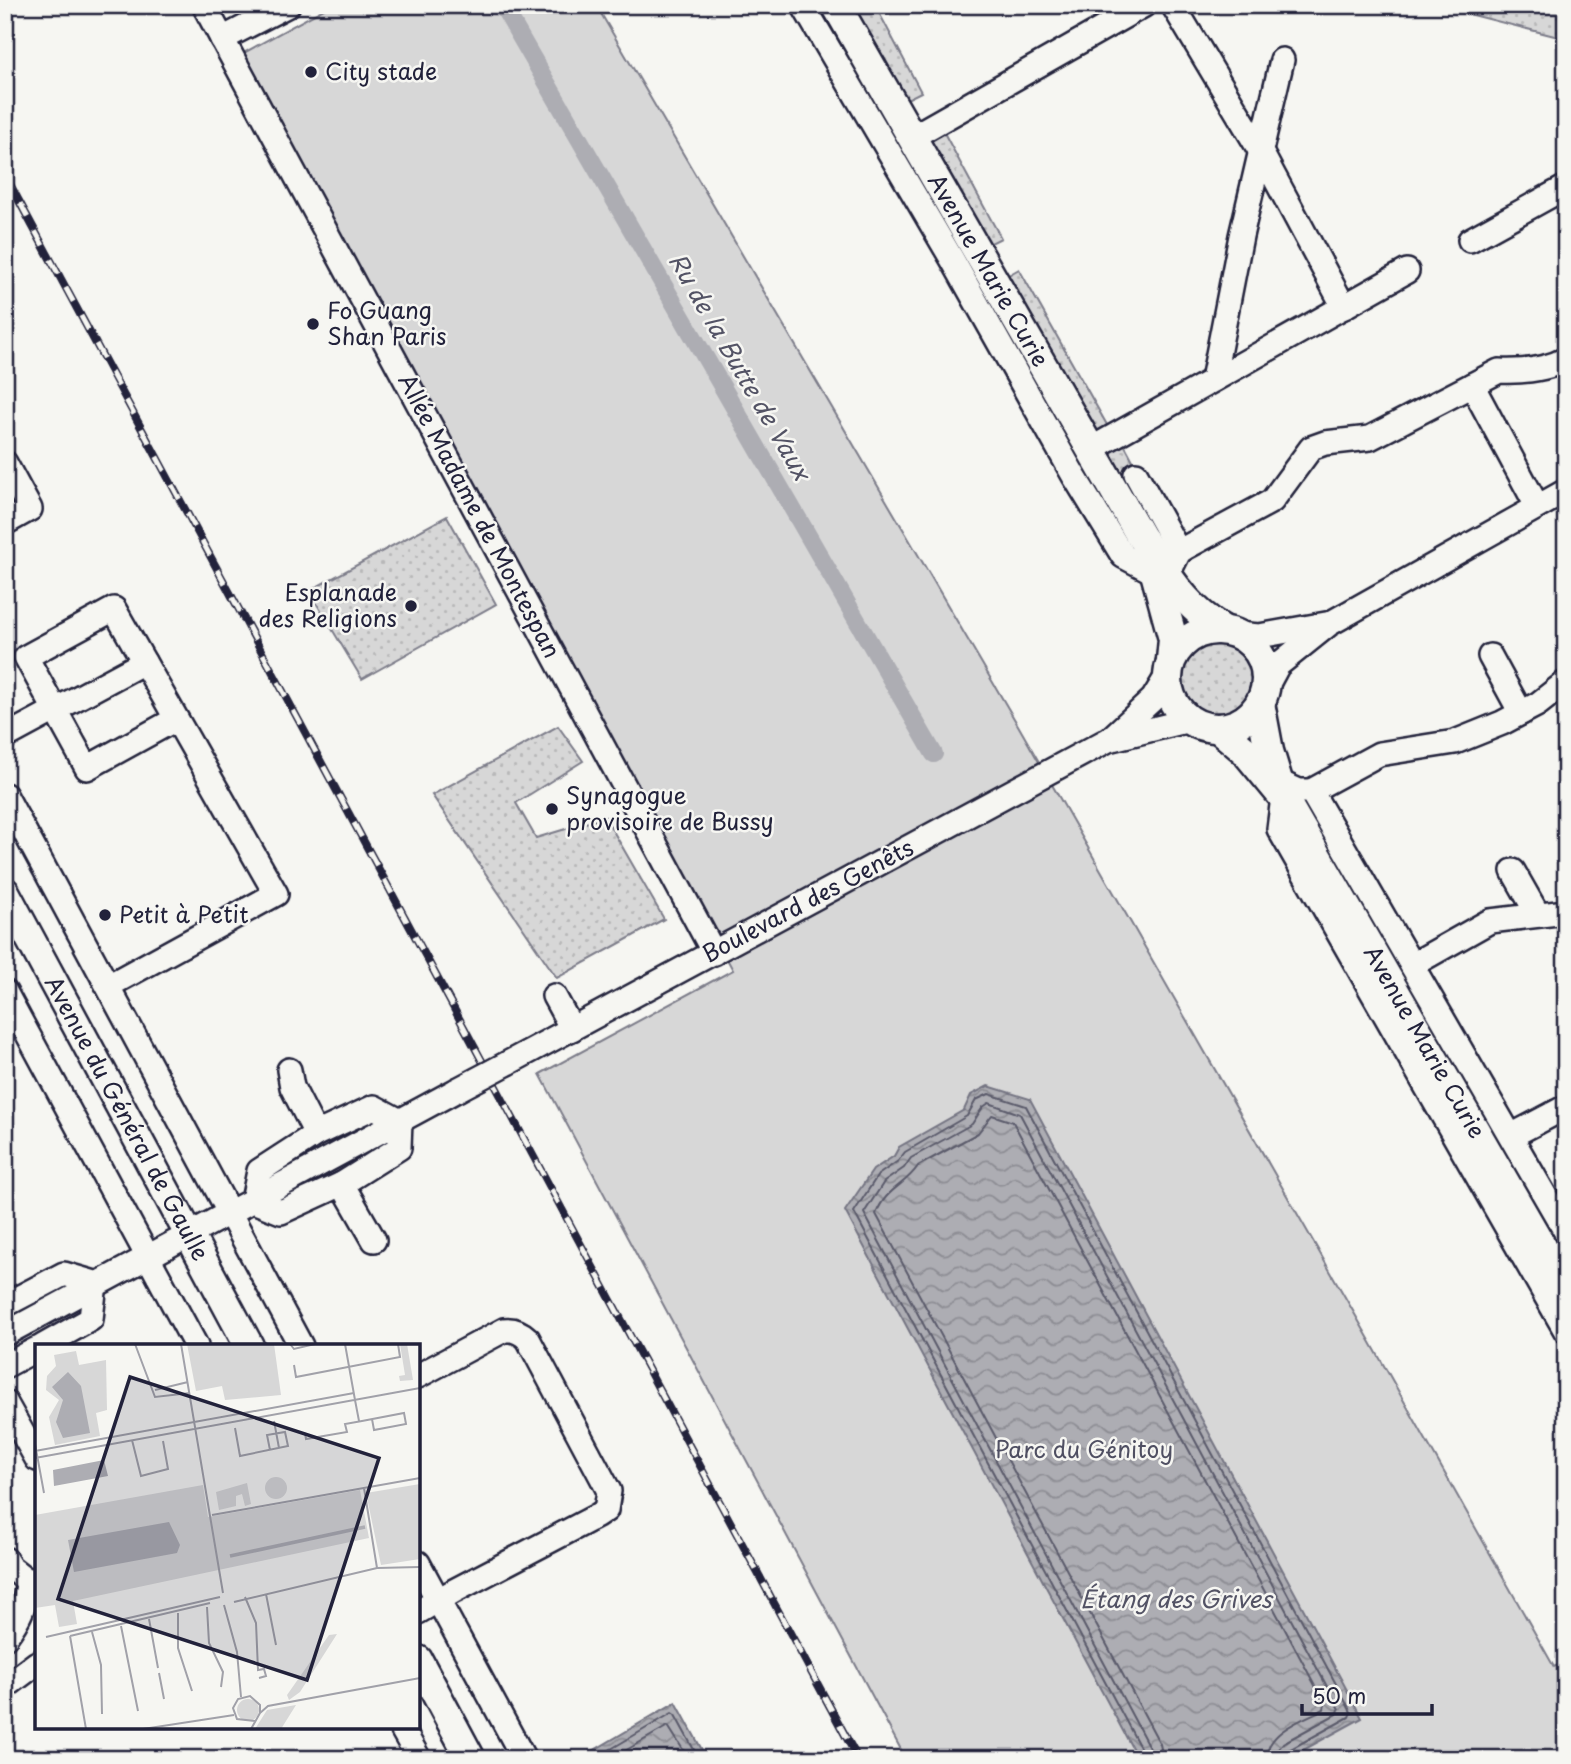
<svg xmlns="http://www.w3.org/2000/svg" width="1571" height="1764" viewBox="0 0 1571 1764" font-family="'Playpen Sans',sans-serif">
<defs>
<pattern id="grass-dots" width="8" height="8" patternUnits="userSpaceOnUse" patternTransform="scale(1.75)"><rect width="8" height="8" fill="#d7d7d7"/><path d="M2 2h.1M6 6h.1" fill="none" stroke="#b8b8b9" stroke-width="1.8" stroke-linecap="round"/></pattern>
<pattern id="water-waves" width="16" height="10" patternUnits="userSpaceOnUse" patternTransform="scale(1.75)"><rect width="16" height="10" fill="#adadb3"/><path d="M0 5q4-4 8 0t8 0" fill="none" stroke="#8c8c93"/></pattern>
</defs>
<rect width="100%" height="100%" fill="#f6f6f2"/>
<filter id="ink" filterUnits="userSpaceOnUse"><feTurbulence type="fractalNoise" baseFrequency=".0143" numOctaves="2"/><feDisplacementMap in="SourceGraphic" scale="14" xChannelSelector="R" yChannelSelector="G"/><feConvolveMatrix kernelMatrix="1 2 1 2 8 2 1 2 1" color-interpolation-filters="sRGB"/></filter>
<g filter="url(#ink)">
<g fill="url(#grass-dots)" stroke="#7c7c89" stroke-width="2">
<polygon points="848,5 875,5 921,92 903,101"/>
<polygon points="1434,5 1566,5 1566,39"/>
<polygon points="942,129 1001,238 987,245 924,138"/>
<polygon points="1019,269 1107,425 1095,433 1005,277"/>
<polygon points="1122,440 1137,468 1165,550 1104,451"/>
<polygon points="447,516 496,604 362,679 309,591"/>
<circle cx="1218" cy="680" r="39"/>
<polygon points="558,726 583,761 516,803 536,838 605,817 664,919 557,978 432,795"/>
</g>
<polygon fill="#d7d7d7" stroke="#7c7c89" stroke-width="2" points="331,5 596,5 1019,727 1365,1332 1554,1667 1566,1661 1566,1759 906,1759 540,1074 733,970 240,55"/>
<g fill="url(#water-waves)" stroke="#757583" stroke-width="2">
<polygon points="988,1086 1030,1099 1362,1718 1287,1759 1138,1759 845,1211 873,1170 894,1156 899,1147 964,1110 971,1095"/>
<polygon points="676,1702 707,1759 587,1759 586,1755"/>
</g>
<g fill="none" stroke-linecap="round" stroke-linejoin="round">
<g stroke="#5a5a6b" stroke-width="2">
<polyline points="594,1759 672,1713 675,1715 699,1759"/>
<polyline points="611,1759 668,1726 689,1759"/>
<polyline points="1144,1759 1143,1753 854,1212 878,1175 898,1161 905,1152 967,1116 976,1100 989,1094 1026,1106 1351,1712 1349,1717 1289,1750 1285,1759"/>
<polyline points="1152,1759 1150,1749 864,1213 884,1182 904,1168 911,1158 972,1124 983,1107 989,1103 1020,1114 1339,1709 1338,1713 1283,1743 1278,1750 1276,1759"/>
<path d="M1163,1759L1160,1744L876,1214C886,1188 905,1186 918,1166L978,1133L992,1115L1013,1122L1325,1704L1324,1709C1302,1720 1267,1731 1266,1759"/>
</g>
<polyline stroke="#adadb3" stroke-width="18" points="502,5 934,754"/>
<defs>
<g id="minor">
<polyline points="204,5 714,953"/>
<polyline points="803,5 952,259 1074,476 1123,556 1155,573"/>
<polyline points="1173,5 1261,152 1344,307"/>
<polyline points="222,39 288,5"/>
<polyline points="912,137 1144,5"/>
<polyline points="1470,240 1566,187"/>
<polyline points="1213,380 1241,236 1282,60"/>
<polyline points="1472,385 1537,506"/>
<polyline points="1091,449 1407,271"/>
<polyline points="5,463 30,509 5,523"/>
<polyline points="1136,474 1179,552"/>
<path d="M1168,574L1179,552L1185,548L1272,501L1311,448L1325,443L1370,438L1499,371C1522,372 1546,370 1566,359"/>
<polyline points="1237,634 1259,636 1326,624"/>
<polyline points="1490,656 1521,713"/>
<polyline points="1265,689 1278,665 1329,624 1566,491"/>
<polyline points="5,737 144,662"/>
<polyline points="1111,738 1153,699 1167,676"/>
<polyline points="1279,782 1299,791 1311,791 1566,1232"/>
<polyline points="1311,791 1379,754 1455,742 1502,723 1538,704 1566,682"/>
<polyline points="5,795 301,1346"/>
<polyline points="1283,797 1279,829 1566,1331"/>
<polyline points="1513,871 1538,915"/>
<polyline points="1412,965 1490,921 1566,912"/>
<polyline points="108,986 276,894 114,609 26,657 87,768 176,719"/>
<polyline points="5,992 196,1346"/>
<polyline points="554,996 572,1029"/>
<polyline points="508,1063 1108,740 1190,720"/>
<polyline points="289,1070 292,1087 316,1134"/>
<polygon points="374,1107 400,1121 399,1148 342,1184 281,1212 253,1201 259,1171 316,1134"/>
<polyline points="1511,1136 1566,1107"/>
<polyline points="342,1184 374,1240"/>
<polyline points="5,1305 64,1274 95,1283 91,1319 43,1346"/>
<polyline points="5,1334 457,1090"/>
<polyline points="5,1366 37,1349"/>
<path d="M418,1376L504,1330C513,1329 521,1332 528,1339L609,1491L606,1510L597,1516L454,1591L418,1612"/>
<polyline points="5,1402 37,1459"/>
<polyline points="5,1559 10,1567 28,1581 37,1579"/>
<polyline points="418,1563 524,1759"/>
<path d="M5,1638C19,1619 26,1605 28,1581"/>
<polyline points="5,1687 37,1663"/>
<polyline points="401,1727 419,1759"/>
</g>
<g id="major">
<path id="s1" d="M836,5L1141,537C1167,573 1183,606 1222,629"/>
<polyline points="1155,573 1173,639 1171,660"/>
<circle cx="1217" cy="679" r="49"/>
<polyline points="1260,703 1269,751 1280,787"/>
<path id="s2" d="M1218,728L1245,751L1283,797L1566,1288"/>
<path id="s3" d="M5,892L249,1346"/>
<polyline points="418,1660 471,1759"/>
</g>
</defs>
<use href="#minor" stroke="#22223b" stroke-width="28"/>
<use href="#major" stroke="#22223b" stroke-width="33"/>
<use href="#minor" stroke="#f6f6f2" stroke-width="23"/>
<use href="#major" stroke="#f6f6f2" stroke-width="28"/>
<defs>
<polyline id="rail" points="5,175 858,1759"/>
</defs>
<use href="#rail" stroke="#22223b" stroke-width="8"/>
<use href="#rail" stroke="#f6f6f2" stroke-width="5" stroke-dasharray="16" stroke-linecap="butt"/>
<defs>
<polyline id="minor-bridge" points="457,1090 508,1063"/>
</defs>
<use href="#minor-bridge" stroke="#22223b" stroke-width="28" stroke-linecap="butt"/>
<use href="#minor-bridge" stroke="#f6f6f2" stroke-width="23"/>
</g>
</g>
<g fill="#22223b" stroke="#f6f6f2" stroke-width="2.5">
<circle cx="311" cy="72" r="7"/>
<circle cx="313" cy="324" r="7"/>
<circle cx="411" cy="606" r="7"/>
<circle cx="552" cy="809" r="7"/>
<circle cx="105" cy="915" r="7"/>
</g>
<g text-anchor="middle" stroke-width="5" stroke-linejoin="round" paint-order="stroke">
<g font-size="23" fill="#22223b" stroke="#f6f6f2" text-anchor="start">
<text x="325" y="80">City stade</text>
<text x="327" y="319">Fo Guang<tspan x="327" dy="26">Shan Paris</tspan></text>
<text x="397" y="601" text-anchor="end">Esplanade<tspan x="397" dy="26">des Religions</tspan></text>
<text x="566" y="804">Synagogue<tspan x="566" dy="26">provisoire de Bussy</tspan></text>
<text x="119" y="923">Petit à Petit</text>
</g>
<g font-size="23" fill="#22223b" stroke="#f6f6f2">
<text dy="8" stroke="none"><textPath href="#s1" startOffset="306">Avenue Marie Curie</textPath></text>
<text transform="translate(479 516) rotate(62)" y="8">Allée Madame de Montespan</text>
<text transform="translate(808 901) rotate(-28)" y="8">Boulevard des Genêts</text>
<text dy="8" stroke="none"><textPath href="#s2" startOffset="378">Avenue Marie Curie</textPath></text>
<text dy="8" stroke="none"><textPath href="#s3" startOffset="257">Avenue du Général de Gaulle</textPath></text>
</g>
<g font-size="23" fill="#4f4f62" stroke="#f6f6f2">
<text x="1084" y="1458">Parc du Génitoy</text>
</g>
<g font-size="24" font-style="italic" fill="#535365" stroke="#f6f6f2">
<text transform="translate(739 367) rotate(60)" y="8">Ru de la Butte de Vaux</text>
<text x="1176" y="1608">Étang des Grives</text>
</g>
</g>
<g transform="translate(35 1344)">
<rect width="385" height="385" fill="#f6f6f2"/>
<path d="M230 144a11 11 0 1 1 22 0a11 11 0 1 1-22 0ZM212,139L216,160L210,162L207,150L201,152V162L184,166L181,148ZM385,140V215L346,221L331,149ZM302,290L265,348L254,356L252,351L294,291ZM202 366a11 11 0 1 1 22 0a11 11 0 1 1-22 0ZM261,361L246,385H220L232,366Z" fill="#d7d7d7"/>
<path d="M152,0H239L246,51L190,56L187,42L161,47ZM365,0H372L378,36L365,37L364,32L370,31ZM41,7L44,21L71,16L72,66L61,69L65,92L20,101L14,73L24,56L11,46L12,32L21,22L19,11ZM168,141L173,173L325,146L334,194L38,257L42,280L24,283L20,261L0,264V171Z" fill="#d7d7d7"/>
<path d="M33,28L46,42L55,89L28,94L21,78L28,56L17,43ZM69,116L73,132L19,142L18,126ZM134,178L145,201L142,209L39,228L33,196Z" fill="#adadb3"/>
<path fill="none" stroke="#adadb3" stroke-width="3.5" d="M195,212L330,183"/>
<path fill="none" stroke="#a1a1a9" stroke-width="2" d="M100,0L120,53L155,49M146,0L188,249M255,0L259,5L280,0M310,0L320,56M259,21L261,33L365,13L363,0M120,46L153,38M320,56L324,77M239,77L244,104M200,84L205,112L253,102L250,88L232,91L235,106M270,89L271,95L312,88L310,80L327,77L369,69L371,80L339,86L337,75M97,96L106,132L133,125L128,97M0,100L9,149M0,107L319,49M0,114L385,44M329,144L342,224M177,171L385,134M231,250L241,301M210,253L221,279L223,326L229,325L231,332L224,334M199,258L342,224L385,223M189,261L202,308L206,353M172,263L174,299L188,328L186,343M143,269V304L157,347M114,275L123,324M86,282L103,367M57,288L66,321L67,370M35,292L175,259M35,292L51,385M11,293L185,253M124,329L129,355M225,369L233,362L385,334M108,385L199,371M216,385L225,369V361L215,352L203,355L198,364L202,375L220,377"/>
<path fill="#22223b" fill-opacity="0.15" stroke="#22223b" stroke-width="3.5" d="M95,33L344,114L272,336L23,255Z"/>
<rect width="385" height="385" fill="none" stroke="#22223b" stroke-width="3.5"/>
</g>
<rect width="1571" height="1764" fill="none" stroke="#f6f6f2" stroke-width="28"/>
<rect x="14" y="14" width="1543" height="1736" fill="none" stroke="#22223b" stroke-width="2.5" filter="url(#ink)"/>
<path d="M1302 1704v10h130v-10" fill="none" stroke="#22223b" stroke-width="3.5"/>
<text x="1312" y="1704" font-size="21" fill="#22223b" stroke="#f6f6f2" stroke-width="5" paint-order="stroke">50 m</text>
</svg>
